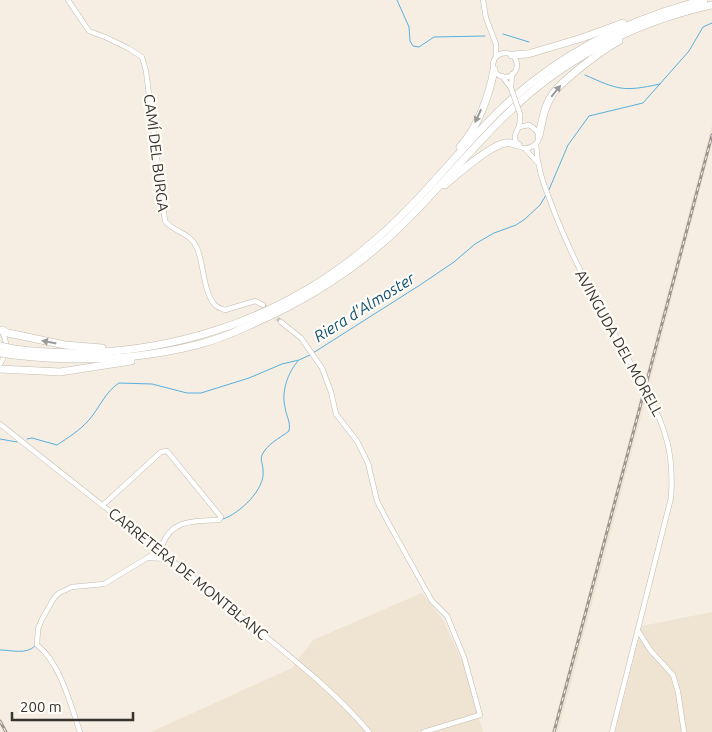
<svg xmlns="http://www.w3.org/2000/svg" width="712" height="732" viewBox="0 0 712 732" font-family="Ubuntu,sans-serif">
<rect width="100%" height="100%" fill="#f6eee2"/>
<g fill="#efe3d1">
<polygon points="712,125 712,143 621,493 558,732 552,732"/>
<polygon points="422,593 443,620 463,663 483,732 151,732 292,668 313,640"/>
<polygon points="712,612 712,732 615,732 642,626"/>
</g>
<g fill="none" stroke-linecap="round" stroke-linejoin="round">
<g stroke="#58afe0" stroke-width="1">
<polyline points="397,0 409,27 410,41 413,46 419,47 434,37 485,36"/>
<polyline points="503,34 529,42"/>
<path d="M585,75C619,90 623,92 660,84"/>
<polyline points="548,192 568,145 589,116 643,103 689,51 703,27 712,23"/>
<polyline points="313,353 420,285 454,262 475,244 494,233 516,225 525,219 540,205 546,195"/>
<polyline points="0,439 17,442"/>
<path d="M27,439L32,438L57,445C69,437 79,431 89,420C100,407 105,392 119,383L152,384L187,393H201L249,378L282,364L299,360L310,355"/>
<path d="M223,519C239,514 266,489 263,470C263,464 260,461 262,455C267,444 280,438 289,431C291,422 286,416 285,407C281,392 288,372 298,361"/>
<path d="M0,650C12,650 26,655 35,646"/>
</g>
<polyline stroke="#d0c9be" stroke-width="4.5" stroke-dasharray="4.5 2" stroke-linecap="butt" points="263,305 281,322"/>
<defs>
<g id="minor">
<path d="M68,0L89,31L105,37L128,48L142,57L146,71L165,221C176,234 189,231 197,248C204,264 203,292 215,305C217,307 222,309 225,310L255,301L263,305"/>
<polyline points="483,0 486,18 496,44 496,56"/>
<circle cx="505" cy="65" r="12"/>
<polyline points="502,76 511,88"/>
<polyline points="511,88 512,74"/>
<path d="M519,127L529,125C557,141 516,161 515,137C515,132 518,130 519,126C520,122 520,118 520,114"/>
<path d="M536,144C537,166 543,183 551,203C574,267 610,324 642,384"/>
<polyline points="525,149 537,162"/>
<polyline points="281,322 301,338 322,368 331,392 336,414 357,441 368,463 377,501 389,524 432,601 447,616 464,657 480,715 424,732"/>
<path d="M0,364C7,354 8,342 2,332"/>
<path d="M0,424C77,486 155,546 231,608C279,648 329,685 369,732"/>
<path d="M103,505L161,452L167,451L221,517L219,520C195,521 171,519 162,546"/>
<polyline points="148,558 170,559"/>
<polyline points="638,631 651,651 673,675 678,692 684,732"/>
<path d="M80,732C71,706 60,662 37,645L38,629L42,619L54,598L59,593L72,587L104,584L157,552"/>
<path d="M612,732L671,498C674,457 667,429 647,393"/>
</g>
<g id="highway">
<polyline points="512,55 528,54 582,38 623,23"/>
<path d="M539,136C542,122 544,107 552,95C562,80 602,50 619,41"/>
<path d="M460,147C478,127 489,96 494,70"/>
<path d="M445,185C456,175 492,144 506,143C510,142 514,144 518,145"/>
<polyline points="2,330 8,333 65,345 102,348"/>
<path d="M14,349C141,365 270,329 368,246C417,206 455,154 500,110C557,55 628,19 704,0"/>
<path d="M14,355C74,362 137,360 196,345C214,341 233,333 250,325C308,300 360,267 405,222C440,187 471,149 506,115C562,59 635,22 712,5"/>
<polyline points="0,369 60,372 131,361"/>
</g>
</defs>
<use href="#minor" stroke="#c2bbaf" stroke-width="5.5"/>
<use href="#highway" stroke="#c2bbaf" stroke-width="8"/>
<use href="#minor" stroke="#fff" stroke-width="4.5"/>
<use href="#highway" stroke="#fff" stroke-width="7"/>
<defs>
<g id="rail">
<polyline points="0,721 6,732"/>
<polyline points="554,732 712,135"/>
</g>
</defs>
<use href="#rail" stroke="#9b958d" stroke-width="3"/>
<use href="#rail" stroke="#fffcf7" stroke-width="1" stroke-dasharray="4" stroke-linecap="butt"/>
<defs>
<g id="minor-bridge">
<polyline points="511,88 520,114"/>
<polyline points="642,384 647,393"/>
</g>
<g id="highway-bridge">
<polyline points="0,346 14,349"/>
<polyline points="0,353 14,355"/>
</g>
</defs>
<use href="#minor-bridge" stroke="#c2bbaf" stroke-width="5.5" stroke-linecap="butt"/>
<use href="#highway-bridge" stroke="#c2bbaf" stroke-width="8" stroke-linecap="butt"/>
<use href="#minor-bridge" stroke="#fff" stroke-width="4.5"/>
<use href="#highway-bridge" stroke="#fff" stroke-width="7"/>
</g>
<defs><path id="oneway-solid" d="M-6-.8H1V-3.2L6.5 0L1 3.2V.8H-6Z" transform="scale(1.25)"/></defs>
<g fill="#9b9a97">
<use href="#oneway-solid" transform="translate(556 91) rotate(-51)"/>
<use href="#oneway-solid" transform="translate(478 116) rotate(115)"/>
<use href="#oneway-solid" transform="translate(49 342) rotate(-169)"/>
</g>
<g text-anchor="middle" stroke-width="4.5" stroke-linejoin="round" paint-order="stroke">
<g font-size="15" fill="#37342f" stroke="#fffcf7">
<text transform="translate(156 153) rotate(83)" y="5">CAMÍ DEL BURGA</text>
<text transform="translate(619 343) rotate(61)" y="5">AVINGUDA DEL MORELL</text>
<text transform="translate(188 574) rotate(39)" y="5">CARRETERA DE MONTBLANC</text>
</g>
<g font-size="16" font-style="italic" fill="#0e5374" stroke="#fffcf7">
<text transform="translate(364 307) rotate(-32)" y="6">Riera d'Almoster</text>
</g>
</g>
<path d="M12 712v8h121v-8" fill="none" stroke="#37342f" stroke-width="2.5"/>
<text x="20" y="712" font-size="15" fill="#37342f" stroke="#fffcf7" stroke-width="4" paint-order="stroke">200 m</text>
</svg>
